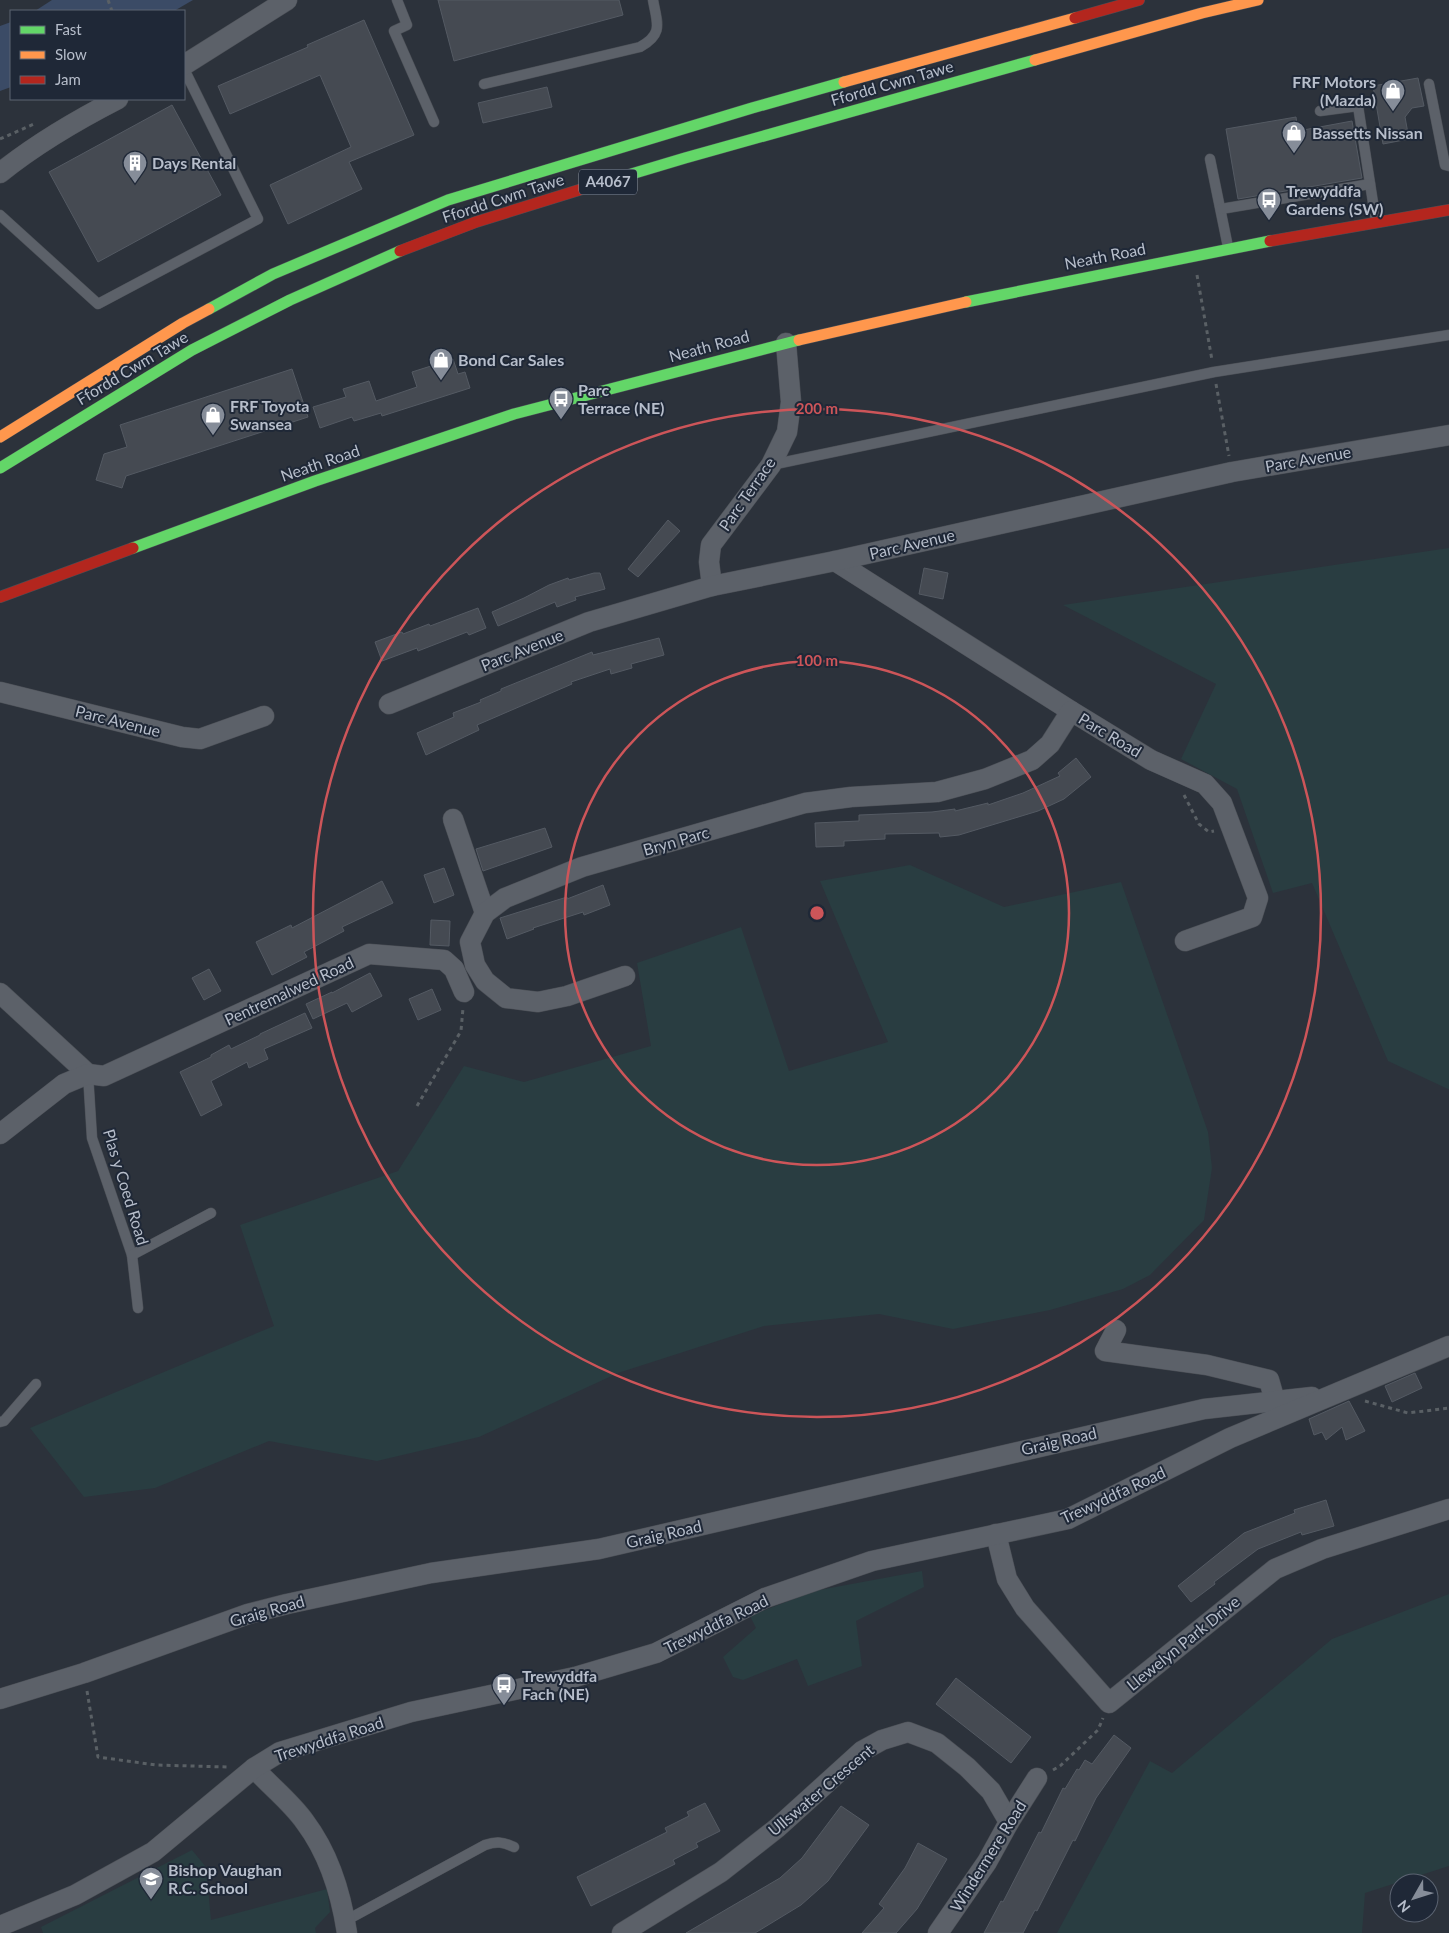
<svg xmlns="http://www.w3.org/2000/svg" width="1449" height="1933" viewBox="0 0 1449 1933" font-family="Lato,sans-serif">
<rect width="100%" height="100%" fill="#2c323b"/>
<g fill="#293d41">
<polygon points="1449,548 1449,1089 1448,1089 1388,1061 1312,883 1273,893 1237,789 1181,759 1216,684 1063,605"/>
<polygon points="910,865 1004,907 1121,882 1208,1132 1212,1168 1204,1220 1150,1275 1123,1289 1050,1310 953,1329 879,1314 764,1326 618,1373 479,1437 377,1461 269,1441 155,1488 84,1497 30,1428 274,1326 240,1225 398,1171 464,1066 524,1082 651,1046 637,963 741,927 789,1071 888,1042 820,881"/>
<polygon points="922,1571 924,1587 856,1621 862,1666 808,1686 797,1659 743,1680 733,1677 723,1657 756,1628 750,1616 814,1591"/>
<polygon points="1449,1594 1449,1866 1365,1893 1362,1933 1057,1933 1150,1761 1172,1773 1332,1639"/>
<polygon points="192,1850 206,1867 211,1920 327,1889 330,1912 315,1928 316,1933 43,1933 41,1927"/>
</g>
<g fill="#3b4b66">
<polygon points="52,0 193,0 174,11 35,11"/>
<polygon points="11,22 11,87 0,91 0,26"/>
</g>
<g fill="#454a52" stroke="#545a63">
<polygon points="438,0 619,0 623,15 454,61"/>
<polygon points="364,20 414,135 349,162 362,189 288,224 270,185 351,147 320,75 230,114 218,86 308,47 307,45"/>
<polygon points="1418,78 1424,106 1412,108 1405,117 1409,139 1383,144 1373,86"/>
<polygon points="547,87 552,107 483,123 478,103"/>
<polygon points="172,105 221,195 98,262 49,172"/>
<polygon points="1296,117 1298,131 1352,121 1362,178 1238,199 1226,129"/>
<polygon points="453,359 458,374 465,372 470,388 382,416 381,413 354,421 352,417 320,428 313,407 346,397 343,389 369,381 376,401 417,387 412,372"/>
<polygon points="292,369 308,417 126,476 122,488 96,480 104,454 127,447 120,425"/>
<polygon points="668,520 680,531 638,577 628,569"/>
<polygon points="924,568 948,573 943,599 919,594"/>
<polygon points="594,573 600,573 605,589 575,597 576,600 557,607 555,602 498,626 492,612 524,598 549,585 568,578 569,580"/>
<polygon points="478,608 486,628 469,635 467,632 418,651 417,648 382,661 375,642 402,632 403,634 429,624 430,626"/>
<polygon points="659,638 664,655 631,664 632,668 611,674 610,669 571,682 572,684 477,725 479,730 426,755 417,733 454,717 453,713 481,702 480,700 501,691 501,689 592,652 593,655"/>
<polygon points="1076,758 1091,777 1064,799 1038,811 959,835 940,837 939,833 885,834 885,839 844,841 844,846 816,847 815,823 859,821 859,815 932,812 955,809 955,811 988,803 988,805 1023,793 1060,776 1058,773"/>
<polygon points="545,828 552,847 483,871 476,849"/>
<polygon points="444,868 454,895 434,903 424,875"/>
<polygon points="382,881 393,903 342,927 344,931 304,952 307,957 272,975 256,942 291,925 292,928"/>
<polygon points="603,885 610,905 584,915 583,912 533,928 534,929 507,939 500,918 567,897 567,899"/>
<polygon points="431,920 450,921 449,946 430,945"/>
<polygon points="209,969 221,991 204,1000 192,978"/>
<polygon points="370,973 382,996 352,1012 347,1003 313,1019 306,1004 332,992 332,993"/>
<polygon points="432,989 441,1010 418,1020 409,999"/>
<polygon points="305,1013 312,1028 264,1049 268,1059 249,1068 247,1062 211,1081 222,1105 201,1116 180,1072 211,1057 211,1055 229,1045 231,1049 260,1035 260,1034"/>
<polygon points="1415,1373 1422,1388 1392,1402 1385,1386"/>
<polygon points="1349,1401 1365,1431 1346,1440 1342,1427 1326,1440 1322,1432 1314,1435 1309,1419"/>
<polygon points="1326,1500 1334,1526 1302,1535 1301,1532 1258,1549 1214,1582 1215,1584 1191,1602 1178,1586 1244,1533 1295,1513 1294,1510"/>
<polygon points="956,1678 1031,1737 1011,1763 936,1704"/>
<polygon points="1114,1735 1131,1748 1096,1798 1075,1841 1073,1840 1037,1911 1035,1910 1023,1933 984,1933 1001,1901 1003,1902 1039,1832 1041,1833 1063,1788 1065,1789 1077,1769 1079,1770 1085,1760 1092,1764"/>
<polygon points="705,1803 720,1831 696,1843 698,1847 673,1860 675,1864 591,1906 577,1877 667,1832 665,1828 689,1816 687,1812"/>
<polygon points="841,1806 869,1825 828,1881 801,1905 755,1933 686,1933 780,1878 802,1858"/>
<polygon points="918,1843 947,1859 917,1909 896,1933 862,1933 884,1908 879,1904 905,1868"/>
</g>
<g fill="none" stroke-linecap="round" stroke-linejoin="round">
<defs>
<g id="lane">
<polyline points="397,0 407,25 394,31 434,122"/>
<path d="M484,84L640,47C664,34 657,23 653,0"/>
<polyline points="1429,84 1445,165 1449,166"/>
<polyline points="1320,111 1358,106 1376,222"/>
<polyline points="1210,159 1228,247"/>
<polyline points="1221,209 1370,184"/>
<polyline points="0,215 98,304 258,219 184,69"/>
<polyline points="771,465 1214,372 1449,335"/>
<polyline points="88,1074 92,1138 132,1255 138,1308"/>
<polyline points="132,1255 211,1213"/>
<polyline points="0,1422 4,1421 36,1384"/>
<path d="M345,1921L485,1845C497,1841 503,1842 514,1847"/>
</g>
<g id="street">
<polyline points="184,65 287,0"/>
<path d="M0,173C36,144 77,120 118,99"/>
<polyline points="835,561 1071,711 1151,760 1205,784 1222,803 1258,898 1252,917 1185,941"/>
<polyline points="712,586 709,562 711,545 771,465 787,432 791,402 786,343"/>
<polyline points="0,692 182,737 200,739 264,716"/>
<polyline points="389,704 589,622 712,586 835,561 1232,472 1449,435"/>
<polyline points="453,819 485,913"/>
<polyline points="625,976 567,996 538,1002 506,998 485,981 475,965 470,942 485,913 505,898 582,867 805,803 851,797 937,792 985,779 1032,760 1050,744 1071,711"/>
<polyline points="0,993 88,1074"/>
<polyline points="0,1134 64,1084 88,1074 104,1076 369,954 444,960 454,969 464,992"/>
<polyline points="1116,1330 1105,1351 1207,1365 1269,1380 1275,1401"/>
<polyline points="996,1534 1007,1579 1025,1608 1109,1703 1275,1569 1322,1549 1449,1509"/>
<polyline points="0,1699 84,1673 248,1614 287,1604 431,1573 599,1549 1204,1409 1312,1397"/>
<path d="M254,1768C270,1786 291,1802 305,1822C329,1854 341,1893 347,1933"/>
<polyline points="0,1926 75,1895 153,1852 254,1768 280,1752 411,1712 575,1677 656,1653 765,1598 872,1561 1068,1519 1230,1438 1449,1346"/>
<polyline points="622,1933 721,1872 777,1828 862,1751 882,1740 908,1732 937,1743 967,1767 991,1791 1009,1822"/>
<polyline points="938,1933 987,1862 1009,1822 1037,1778"/>
</g>
<g id="fast">
<polyline points="608,181 685,158 1035,60"/>
<polyline points="966,302 1270,241"/>
<polyline points="209,309 273,274 448,200 752,108 844,82"/>
<polyline points="0,468 192,350 290,300 400,251"/>
<polyline points="133,548 315,481 514,414 799,340"/>
</g>
<g id="slow">
<polyline points="1035,60 1202,13 1258,0"/>
<polyline points="844,82 1075,18"/>
<polyline points="799,340 966,302"/>
<polyline points="0,437 183,323 209,309"/>
</g>
<g id="jam">
<polyline points="1075,18 1139,0"/>
<polyline points="1270,241 1449,210"/>
<polyline points="400,251 476,222 608,181"/>
<polyline points="0,597 133,548"/>
</g>
</defs>
<use href="#lane" stroke="#4a4e55" stroke-width="11"/>
<use href="#street" stroke="#4a4e55" stroke-width="21"/>
<use href="#fast" stroke="#4a4e55" stroke-width="12"/>
<use href="#slow" stroke="#4a4e55" stroke-width="12"/>
<use href="#jam" stroke="#4a4e55" stroke-width="12"/>
<g stroke="#5a6065" stroke-width="3" stroke-dasharray="4 4" stroke-linecap="butt">
<polyline points="108,0 112,11"/>
<polyline points="0,139 34,124"/>
<polyline points="1197,275 1212,360"/>
<polyline points="1216,384 1229,456"/>
<polyline points="1184,795 1199,824 1209,832 1214,831"/>
<polyline points="417,1106 461,1031 463,1008"/>
<polyline points="1365,1401 1408,1413 1449,1408"/>
<polyline points="87,1691 98,1757 156,1765 227,1767"/>
<polyline points="1053,1770 1060,1766 1098,1730 1103,1718"/>
</g>
<use href="#lane" stroke="#5c6169" stroke-width="10"/>
<use href="#street" stroke="#5c6169" stroke-width="20"/>
<use href="#fast" stroke="#63d668" stroke-width="11"/>
<use href="#slow" stroke="#ff974d" stroke-width="11"/>
<use href="#jam" stroke="#b3261e" stroke-width="11"/>
</g>
<g fill="none" stroke="#cd5559" stroke-width="2.5">
<circle cx="817" cy="913" r="252"/>
<circle cx="817" cy="913" r="504"/>
</g>
<defs>
<symbol id="shop-pin" viewBox="-11 -11 22 30"><path d="M0 17L-7.5 6A9.5 9.5 0 1 1 7.5 6Z" fill="#868d99" stroke="#1f2837"/><path d="M-5-2.5h2.3a2.7 3.5 0 0 1 5.4 0H5L5.5 6h-11ZM-1.5-2.5h3a1.5 2.3 0 0 0-3 0Z" fill="#fff"/></symbol>
<symbol id="building-pin" viewBox="-11 -11 22 30"><path d="M0 17L-7.5 6A9.5 9.5 0 1 1 7.5 6Z" fill="#868d99" stroke="#1f2837"/><path d="M-4-6H4V6H1V3H-1V6H-4ZM-2.5-4.3h1.7v1.8h-1.7ZM.8-4.3h1.7v1.8H.8ZM-2.5-1h1.7V.8h-1.7ZM.8-1h1.7V.8H.8Z" fill="#fff"/></symbol>
<symbol id="bus-pin" viewBox="-11 -11 22 30"><path d="M0 17L-7.5 6A9.5 9.5 0 1 1 7.5 6Z" fill="#868d99" stroke="#1f2837"/><path d="M-5-6H5V4H4V6H2V4H-2V6H-4V4H-5ZM-3.5-4V0h7V-4ZM-3.5 1.2v1.5H-2V1.2ZM2 1.2v1.5H3.5V1.2Z" fill="#fff"/></symbol>
<symbol id="school-pin" viewBox="-11 -11 22 30"><path d="M0 17L-7.5 6A9.5 9.5 0 1 1 7.5 6Z" fill="#868d99" stroke="#1f2837"/><path d="M0-5L7-2L0 1L-7-2ZM-4 1L0 2.5L4 1V4Q0 6-4 4Z" fill="#fff"/></symbol>
</defs>
<g fill-rule="evenodd">
<use href="#shop-pin" x="1379" y="77" width="28" height="38"/>
<use href="#shop-pin" x="1280" y="119" width="28" height="38"/>
<use href="#building-pin" x="121" y="149" width="28" height="38"/>
<use href="#bus-pin" x="1255" y="186" width="28" height="38"/>
<use href="#shop-pin" x="427" y="346" width="28" height="38"/>
<use href="#bus-pin" x="547" y="385" width="28" height="38"/>
<use href="#shop-pin" x="199" y="401" width="28" height="38"/>
<use href="#bus-pin" x="490" y="1671" width="28" height="38"/>
<use href="#school-pin" x="137" y="1865" width="28" height="38"/>
</g>
<g text-anchor="middle" stroke-width="4" stroke-linejoin="round" paint-order="stroke">
<rect fill="#1f2837" stroke="#89919f" stroke-width="1" x="579" y="169.5" width="58" height="25" rx="4"/>
<g font-size="15" font-weight="bold" fill="#b7becb">
<text x="608" y="187">A4067</text>
</g>
<g font-size="16" font-weight="bold" fill="#b7becb" stroke="#1f2837" text-anchor="start">
<text x="1376" y="88" text-anchor="end">FRF Motors<tspan x="1376" dy="18">(Mazda)</tspan></text>
<text x="1312" y="139">Bassetts Nissan</text>
<text x="152" y="169">Days Rental</text>
<text x="1286" y="197">Trewyddfa<tspan x="1286" dy="18">Gardens (SW)</tspan></text>
<text x="458" y="366">Bond Car Sales</text>
<text x="578" y="396">Parc<tspan x="578" dy="18">Terrace (NE)</tspan></text>
<text x="230" y="412">FRF Toyota<tspan x="230" dy="18">Swansea</tspan></text>
<text x="522" y="1682">Trewyddfa<tspan x="522" dy="18">Fach (NE)</tspan></text>
<text x="168" y="1876">Bishop Vaughan<tspan x="168" dy="18">R.C. School</tspan></text>
</g>
<g font-size="16" fill="#b7becb" stroke="#1f2837">
<text transform="translate(892 83) rotate(-16)" y="6">Ffordd Cwm Tawe</text>
<text transform="translate(503 198) rotate(-18)" y="6">Ffordd Cwm Tawe</text>
<text transform="translate(1105 256) rotate(-11)" y="6">Neath Road</text>
<text transform="translate(709 346) rotate(-15)" y="6">Neath Road</text>
<text transform="translate(132 368) rotate(-31)" y="6">Ffordd Cwm Tawe</text>
<text transform="translate(1308 459) rotate(-10)" y="6">Parc Avenue</text>
<text transform="translate(320 463) rotate(-19)" y="6">Neath Road</text>
<text transform="translate(747 494) rotate(-55)" y="6">Parc Terrace</text>
<text transform="translate(912 544) rotate(-13)" y="6">Parc Avenue</text>
<text transform="translate(522 650) rotate(-22)" y="6">Parc Avenue</text>
<text transform="translate(118 721) rotate(14)" y="6">Parc Avenue</text>
<text transform="translate(1110 735) rotate(31)" y="6">Parc Road</text>
<text transform="translate(676 841) rotate(-16)" y="6">Bryn Parc</text>
<text transform="translate(289 991) rotate(-25)" y="6">Pentremalwed Road</text>
<text transform="translate(126 1187) rotate(73)" y="6">Plas y Coed Road</text>
<text transform="translate(1059 1441) rotate(-13)" y="6">Graig Road</text>
<text transform="translate(1113 1495) rotate(-25)" y="6">Trewyddfa Road</text>
<text transform="translate(664 1534) rotate(-13)" y="6">Graig Road</text>
<text transform="translate(267 1611) rotate(-16)" y="6">Graig Road</text>
<text transform="translate(716 1624) rotate(-26)" y="6">Trewyddfa Road</text>
<text transform="translate(1183 1643) rotate(-39)" y="6">Llewelyn Park Drive</text>
<text transform="translate(329 1739) rotate(-18)" y="6">Trewyddfa Road</text>
<text transform="translate(821 1790) rotate(-40)" y="6">Ullswater Crescent</text>
<text transform="translate(988 1856) rotate(-58)" y="6">Windermere Road</text>
</g>
</g>
<circle cx="817" cy="913" r="8" fill="#cd5559" stroke="#1f2837" stroke-width="2.5"/>
<g font-size="15" text-anchor="middle" font-weight="bold" fill="#cd5559" stroke="#1f2837" stroke-width="4" stroke-linejoin="round" paint-order="stroke">
<text x="817" y="414">200 m</text>
<text x="817" y="666">100 m</text>
</g>
<rect x="10" y="10" width="175" height="90" fill="#1f2837" stroke="#5c6472"/>
<rect x="20" y="26" width="25" height="8" fill="#63d668" stroke="#5c6472"/>
<text x="55" y="35" font-size="15" fill="#b7becb">Fast</text>
<rect x="20" y="51" width="25" height="8" fill="#ff974d" stroke="#5c6472"/>
<text x="55" y="60" font-size="15" fill="#b7becb">Slow</text>
<rect x="20" y="76" width="25" height="8" fill="#b3261e" stroke="#5c6472"/>
<text x="55" y="85" font-size="15" fill="#b7becb">Jam</text>
<g transform="translate(1414 1898) rotate(231)"><circle r="24" fill="#1f2837" stroke="#5c6472"/>
<path d="M0-4L9 19L0 12L-9 19Z" fill="#868d99"/>
<text y="-8" font-size="14" font-weight="bold" text-anchor="middle" fill="#b7becb">N</text>
</g>
</svg>
